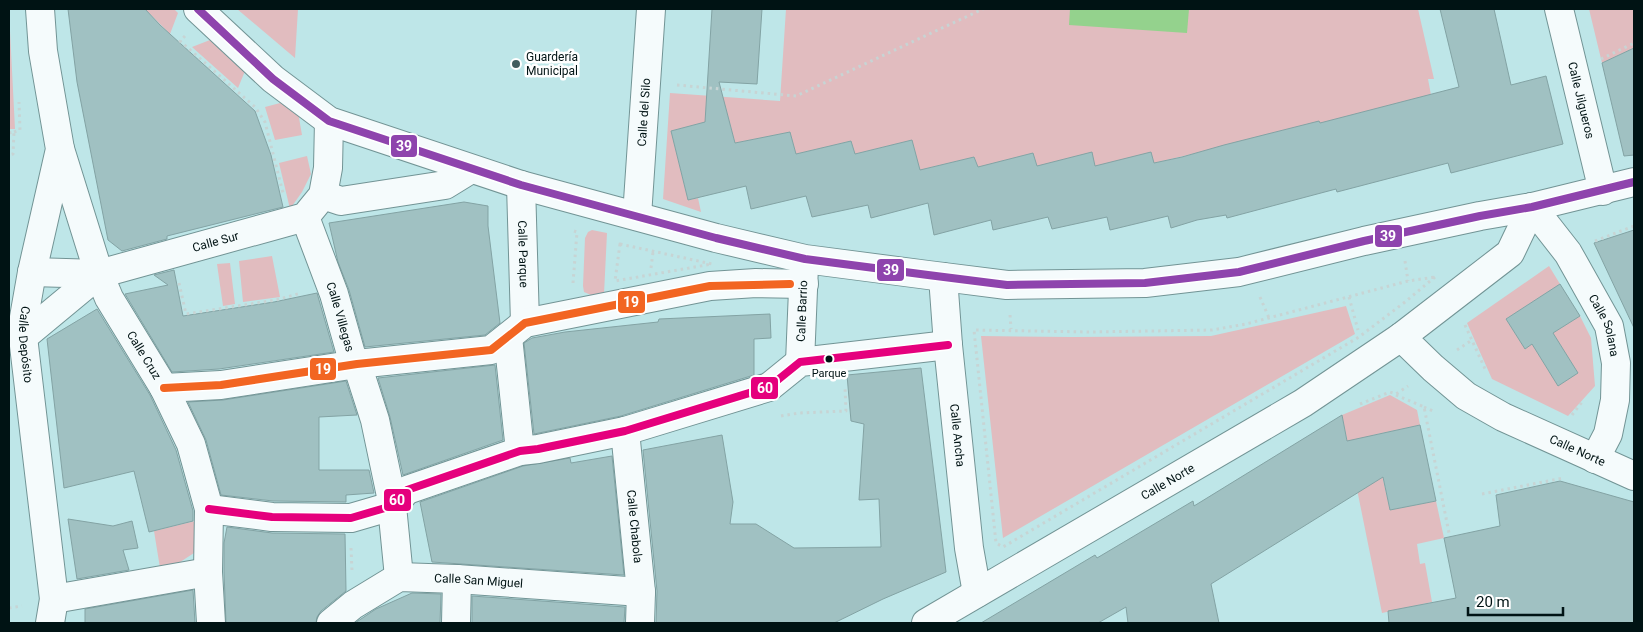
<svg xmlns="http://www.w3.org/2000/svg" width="1643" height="632" viewBox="0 0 1643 632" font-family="Roboto,sans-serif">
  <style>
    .green { fill: #e1bcbf }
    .water { fill: #94d28d }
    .building { fill: #a0c1c2; stroke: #83a3a4 }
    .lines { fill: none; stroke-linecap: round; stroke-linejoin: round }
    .minor-casing { stroke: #729495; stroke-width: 30 }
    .path { stroke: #c7d4d4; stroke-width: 3; stroke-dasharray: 2.5 4; stroke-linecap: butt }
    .minor { stroke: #f5fbfc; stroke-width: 28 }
    .bus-1-casing { stroke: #fff; stroke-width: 11 }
    .bus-2-casing { stroke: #fff; stroke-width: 11 }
    .bus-3-casing { stroke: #fff; stroke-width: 11 }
    .bus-1 { stroke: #8e44ad; stroke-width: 8 }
    .bus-2 { stroke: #f26522; stroke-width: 8 }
    .bus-3 { stroke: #e5007d; stroke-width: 8 }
    .poi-dot { fill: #425d5e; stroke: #fff; stroke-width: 2 }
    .bus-dot { fill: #001314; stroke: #fff; stroke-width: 2 }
    .labels { text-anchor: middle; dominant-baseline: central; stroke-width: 5; stroke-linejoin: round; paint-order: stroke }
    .bus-label { font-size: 11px; fill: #001314; stroke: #fff }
    .poi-label { font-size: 12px; fill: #001314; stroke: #fff; text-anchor: start }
    .street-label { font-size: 12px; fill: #001314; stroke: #fff }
    .line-badge { stroke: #fff; stroke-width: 2 }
    .badge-label { font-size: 14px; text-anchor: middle; font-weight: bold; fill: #fff }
  </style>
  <rect width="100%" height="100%" fill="#bee6e8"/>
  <path class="green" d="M145,9H174L178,13L170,34Z
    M237,9H298L295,58Z
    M786,9H1418L1434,79H1428L1431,95L1320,124L1154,163L1095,167L1037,166L1033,153L978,168L974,157L920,170L912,140L855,154L851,141L796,154L790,132L735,143L728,116L671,131L688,200L698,198L701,212L663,199L670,93L780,101Z
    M1589,9H1634V48L1602,63Z
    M9,31H10L15,129H9Z
    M210,40L245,71L238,88L192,47Z
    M284,102L298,112L302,135L275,140L265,107Z
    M307,156L311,174L302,192L290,209L279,163Z
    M592,230L607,233L604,294L591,295L584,292L583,286L585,238L588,232Z
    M272,256L280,297L243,302L239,261Z
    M230,263L235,304L223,306L217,264Z
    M1549,266L1560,284L1506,319L1525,349L1532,344L1558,386L1578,373L1553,333L1580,316L1591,338L1595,386L1568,416L1492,379L1467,323Z
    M1346,306L1355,334L1003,538L981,336L1073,337L1211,336Z
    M1390,395L1417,410L1420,425L1373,435L1390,510L1436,501L1444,538L1417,544L1420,564L1425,563L1432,602L1382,613L1342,415Z
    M195,521L197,531L194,553L171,568H160L154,531Z"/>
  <path class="water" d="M1070,9H1189L1187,33L1069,25Z"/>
  <path class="building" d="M68,9H145L160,25L255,111L271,155L283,207L167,236V239L122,251L108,240L77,82Z
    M712,9H762L757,84L719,82L735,143L790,132L796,154L851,141L855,154L912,140L920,170L974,157L978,167L1033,153L1037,166L1092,152L1095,166L1151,152L1154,163L1182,157L1224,145L1319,121L1320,123L1459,87L1440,9H1494L1511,85L1546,76L1563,144L1451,173L1448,163L1337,192L1336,189L1227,218L1226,215L1197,220L1171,228L1168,216L1110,230L1107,217L1052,229L1048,217L993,230L991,220L934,235L928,203L871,218L868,205L812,217L806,196L751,209L746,186L688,200L671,131L705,122Z
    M1634,48V155L1624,156L1602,63Z
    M464,202L488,206V226L500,323L485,335L365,347L349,290L338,262L329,223Z
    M1634,230V328L1594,243Z
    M174,270L183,316L274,302L317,293L334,352L219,369L172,372L125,294L168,285L154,275Z
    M1560,284L1580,316L1553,333L1578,373L1558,386L1532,344L1525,349L1506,319Z
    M97,309L150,395L176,450L193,511V521L149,532L134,471L64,488L47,339Z
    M770,314L771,338L754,339V375L621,416L534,434L524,343L532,338L565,332L658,322L659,319Z
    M495,365L503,440L403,475L390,417L378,378Z
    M921,368L946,572L883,599L834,623H656L657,591L643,450L722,435L733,502L730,524H756L794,548L881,547L879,499L859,500L864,424L851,421L847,375Z
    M346,381L357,415L319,417V470H369L374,493L346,495V502L273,501L221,495L206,440L188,402L223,400Z
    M1342,415L1347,441L1420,425L1436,501L1390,510L1383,477L1211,584L1219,623H1128L1126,607L1098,623H981L1095,555L1097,558L1193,501L1194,506Z
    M612,456L624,575L432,562L420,502L523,466L570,458L571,463Z
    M1560,481L1634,502V623H1389L1388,611L1456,598L1444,538L1500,526L1496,495Z
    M68,519L113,526L132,521L138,548L123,550L129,570L77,579Z
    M227,527L272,533L345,534L346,591L321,611L317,617L316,623H226L224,572V543Z
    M193,590L195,623H85V609Z
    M412,593L441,594L440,623H355L376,609Z
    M472,596L625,607L624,623H472Z"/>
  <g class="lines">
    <defs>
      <g id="minor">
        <path id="s1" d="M40,9L43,51L60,149L32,272L23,323V337L54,599L50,623"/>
        <path d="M198,9L273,79L329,121L521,185L716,238L805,259L928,275L1007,285L1145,283L1239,272L1364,241L1480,216L1532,207L1634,182"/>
        <path id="s2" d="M1559,9L1603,191"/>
        <path id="s3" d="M60,149L99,274L109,298L164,388L191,444L209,509L208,572L211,623"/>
        <path id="s4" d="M521,185L525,323"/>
        <path d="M323,195L341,201L445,185L471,169"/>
        <path id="s5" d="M1532,207L1568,253L1609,326L1616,363L1615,400L1608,434L1595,459"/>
        <path id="s6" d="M637,216L651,9"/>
        <path id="s7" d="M305,217L334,294L351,354L357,364L375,420L391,496L399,577"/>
        <path id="s8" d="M32,272L99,274L305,217L323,195L328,168L329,121"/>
        <path id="s9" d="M943,277L948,345L969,548L977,593"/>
        <path d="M23,337L99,274"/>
        <path d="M508,337L520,451"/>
        <path id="s10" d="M1401,337L1433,368L1466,396L1503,417L1634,476"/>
        <path id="s11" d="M800,362L804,266"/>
        <path d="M164,388L221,385L357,364L491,350L525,323L710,286L756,283L804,284"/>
        <path id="s12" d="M625,431L641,592L640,623"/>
        <path d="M209,509L272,517L351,518L392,506L407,490L520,451L538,449L625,431L769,387L800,362L948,345"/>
        <path d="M54,599L208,572"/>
        <path id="s13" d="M331,623L353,605L399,577L457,579L641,592"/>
        <path d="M456,623L457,579"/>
        <path id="s14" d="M926,623L1303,403L1401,337L1510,253L1532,207"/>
      </g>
    </defs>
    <use href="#minor" class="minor-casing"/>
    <path class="path" d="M185,36L180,41L255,107L265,122L283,193
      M1601,59L1634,43
      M677,85L796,96L983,9
      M14,132L20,130L19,102
      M9,133L14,132L13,154L9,155
      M1595,241L1634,226
      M620,244L712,264L615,281Z
      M1405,261L1408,281
      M651,268L653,252
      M1435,277L1405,302L1359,337L1003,547L996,543L974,330L1089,332L1212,330L1246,324L1408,281Z
      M179,283L186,314L276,300L301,293
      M573,283L577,232L574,231
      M1260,297L1269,318
      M1349,297L1358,330
      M1010,315L1011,329
      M1465,325L1486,371
      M1457,350L1472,340
      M1396,395L1424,407L1449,533
      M1360,404L1390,392L1396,394L1408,386
      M1424,407L1435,412
      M1572,415L1582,402
      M781,416L799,413L846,411L845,388
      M1482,494L1563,478
      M351,548L352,571
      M9,608L22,606"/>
    <use href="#minor" class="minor"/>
    <defs>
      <path id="bus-1" d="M198,9L273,79L329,121L521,185L716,238L805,259L928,275L1007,285L1145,283L1239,272L1364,241L1480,216L1532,207L1634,182"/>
      <path id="bus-2" d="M164,388L221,385L357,364L491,350L525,323L710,286L790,284"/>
      <path id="bus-3" d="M209,509L272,517L351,518L392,506L407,490L520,451L538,449L625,431L769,387L800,362L948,345"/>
    </defs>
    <use href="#bus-1" class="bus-1-casing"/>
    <use href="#bus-2" class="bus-2-casing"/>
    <use href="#bus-3" class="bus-3-casing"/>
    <use href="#bus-1" class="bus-1"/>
    <use href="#bus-2" class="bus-2"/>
    <use href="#bus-3" class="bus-3"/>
  </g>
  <circle class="poi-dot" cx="516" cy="64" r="5"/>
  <circle class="bus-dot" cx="829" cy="359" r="4.5"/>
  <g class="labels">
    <g class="bus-label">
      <text x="829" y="373">Parque</text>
    </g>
    <g class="poi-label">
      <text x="526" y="57">Guardería<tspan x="526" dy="14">Municipal</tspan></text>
    </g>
    <g class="street-label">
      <text stroke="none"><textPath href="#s2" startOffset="94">Calle Jilgueros</textPath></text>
      <text stroke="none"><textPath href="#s6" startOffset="104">Calle del Silo</textPath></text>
      <text stroke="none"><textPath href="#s8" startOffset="188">Calle Sur</textPath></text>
      <text stroke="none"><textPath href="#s4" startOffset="69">Calle Parque</textPath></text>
      <text stroke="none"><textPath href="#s11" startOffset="51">Calle Barrio</textPath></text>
      <text stroke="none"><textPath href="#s7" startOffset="106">Calle Villegas</textPath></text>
      <text stroke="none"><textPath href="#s5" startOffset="140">Calle Solana</textPath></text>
      <text stroke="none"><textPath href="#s1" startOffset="341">Calle Depósito</textPath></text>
      <text stroke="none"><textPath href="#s3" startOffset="224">Calle Cruz</textPath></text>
      <text stroke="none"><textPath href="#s9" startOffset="159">Calle Ancha</textPath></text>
      <text stroke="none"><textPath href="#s10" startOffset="212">Calle Norte</textPath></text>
      <text stroke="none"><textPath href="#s14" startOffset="280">Calle Norte</textPath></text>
      <text stroke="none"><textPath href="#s12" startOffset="96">Calle Chabola</textPath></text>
      <text stroke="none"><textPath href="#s13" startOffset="162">Calle San Miguel</textPath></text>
    </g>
  </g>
  <g class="line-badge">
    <rect x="390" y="134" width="28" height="24" rx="5" fill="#8e44ad"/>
    <rect x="1374" y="224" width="29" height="24" rx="5" fill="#8e44ad"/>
    <rect x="876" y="258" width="29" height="24" rx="5" fill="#8e44ad"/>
    <rect x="617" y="290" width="29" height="24" rx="5" fill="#f26522"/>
    <rect x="309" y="357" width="28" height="24" rx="5" fill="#f26522"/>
    <rect x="750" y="376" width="29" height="24" rx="5" fill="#e5007d"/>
    <rect x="383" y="488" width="29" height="24" rx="5" fill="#e5007d"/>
  </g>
  <g class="badge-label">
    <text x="404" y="151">39</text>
    <text x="1388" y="241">39</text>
    <text x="891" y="275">39</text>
    <text x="631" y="307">19</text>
    <text x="323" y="374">19</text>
    <text x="765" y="393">60</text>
    <text x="397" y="505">60</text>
  </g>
  <rect width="1643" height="632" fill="none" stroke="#001314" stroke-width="20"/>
  <path d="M1468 607v8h95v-8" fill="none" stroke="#001314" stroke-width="2.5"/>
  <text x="1476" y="607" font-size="15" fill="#001314" stroke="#ffffff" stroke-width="4" paint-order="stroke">20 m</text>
</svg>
